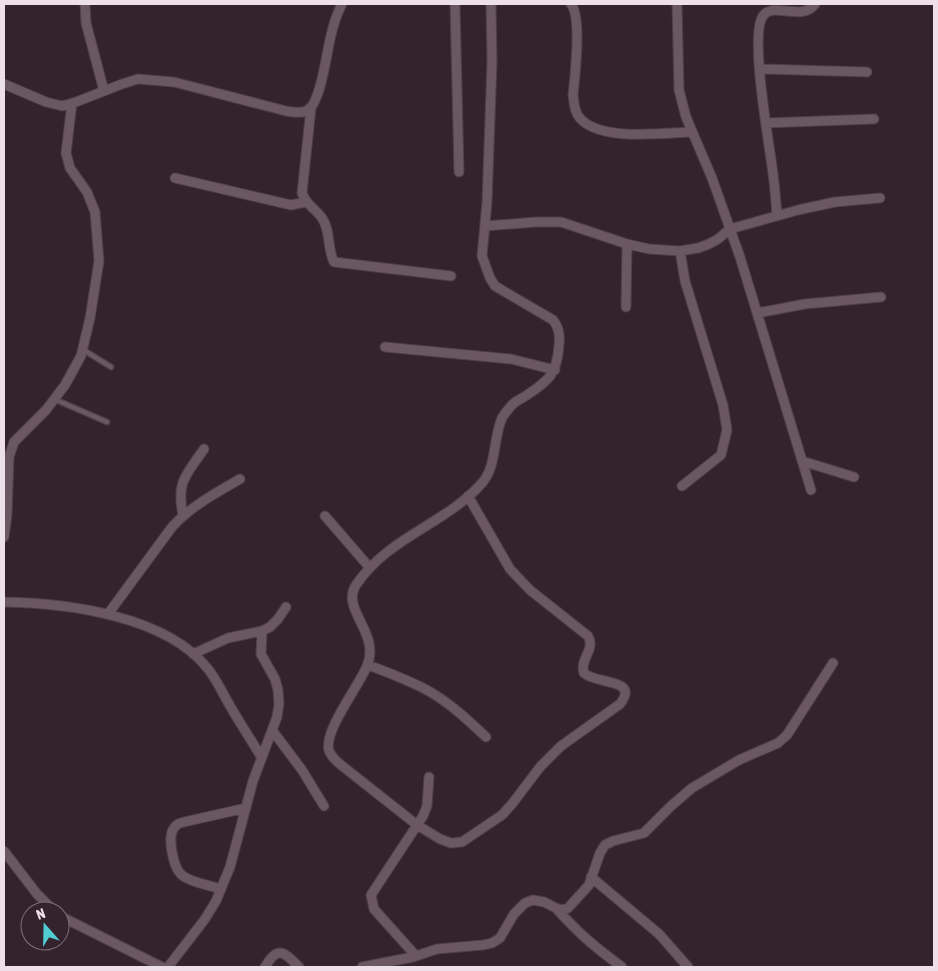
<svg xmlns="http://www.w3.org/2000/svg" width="938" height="971" viewBox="0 0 938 971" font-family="'Asap Condensed',sans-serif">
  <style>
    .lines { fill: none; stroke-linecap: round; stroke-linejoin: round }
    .service-casing { stroke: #4d3f47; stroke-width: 7 }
    .minor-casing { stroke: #4d3f47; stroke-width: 11 }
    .service { stroke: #6b5760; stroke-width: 4.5 }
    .minor { stroke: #6b5760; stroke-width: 9 }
  </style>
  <rect width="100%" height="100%" fill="#34232c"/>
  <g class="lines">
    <defs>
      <path id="service" d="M82,349L111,367
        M54,399L107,422"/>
      <path id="minor" d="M85,4L86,23L104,91
        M455,4L459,172
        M571,4C582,17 575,76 573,95C574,102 574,111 579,117C598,142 664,133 692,132
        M677,4L679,90L686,117L712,178L740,257L811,490
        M760,69L867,72
        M4,84L46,102L62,106L76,102L122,84L138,79L174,82L286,111C294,112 305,115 311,107C315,103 317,95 319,90C328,61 328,31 342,4
        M311,108L302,193C306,205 316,209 322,218C331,231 327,249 334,262L451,276
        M766,123L874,119
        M175,178L291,205L306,202
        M777,216C776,202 775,188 773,174C770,147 749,35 763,16C773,1 802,22 815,4
        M485,226L536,222H561L627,244L649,249L680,251L698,248L709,244L718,239L730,229L798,210L835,202L880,198
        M680,251L685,281L723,405L727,430L721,455L682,486
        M626,307L627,244
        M757,313L805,304L881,297
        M385,347L511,359L555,370
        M802,461L854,477
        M468,496L510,569L530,590L588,636C596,650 579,659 584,673C597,685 640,678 620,704L561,746L540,767L512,804L502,815L462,842L451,843L440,839L417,825L341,765C336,761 332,757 329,751C323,731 359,686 367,666C381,633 340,609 356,585C388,537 446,524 482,483C497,466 493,438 502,418C504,414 508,410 511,406C515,401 521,399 527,395C550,380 557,373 559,345C560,336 559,327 553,320L495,286L490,278L482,256L487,202L492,62L491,4
        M183,515C176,482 186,475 204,449
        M325,516L370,568
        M4,537L7,515L9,457L14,442L46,410L65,385L81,356L90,318L99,261L95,212L87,192L70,168L66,153L72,103
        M4,602C67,603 167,616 208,669C217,680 223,694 230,706C240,723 251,740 262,758
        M108,614L172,527C191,506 216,493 240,479
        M193,654L228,638L262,631L270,627L278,619L286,607
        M368,665C389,673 412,681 432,693C452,705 469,721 486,737
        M272,730L302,770L324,806
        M4,851L37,894L54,911
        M591,877L659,934L688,967
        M221,889C209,885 193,883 183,876C173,869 167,837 174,828C176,824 180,823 184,822L246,808
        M556,908C578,933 596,948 622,967
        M60,916L162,967
        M416,956L374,909L371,895L423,816L427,806L429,777
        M168,967L205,919L216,901L230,867L253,781L277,717L279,704L278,690L275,679L261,654L262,631
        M265,967C278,944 285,953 299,967
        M362,967L413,957L437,949L483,945L492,943L500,938L514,914L525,903L533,900L544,902L556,908L563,910L568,908L589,885L600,853L605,845L613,841L644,833L671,806L692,788L739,760L778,743L787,735L833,663"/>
    </defs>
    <use href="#service" class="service-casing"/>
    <use href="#minor" class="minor-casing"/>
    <use href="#service" class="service"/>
    <use href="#minor" class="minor"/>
  </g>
  <rect width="938" height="971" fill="none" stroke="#ede1e7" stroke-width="10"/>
  <g transform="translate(45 926) rotate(340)"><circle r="24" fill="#34232c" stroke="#7e6f77"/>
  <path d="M0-4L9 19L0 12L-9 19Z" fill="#51ccd2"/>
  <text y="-8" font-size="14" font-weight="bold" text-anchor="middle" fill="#ede1e7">N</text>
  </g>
</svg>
